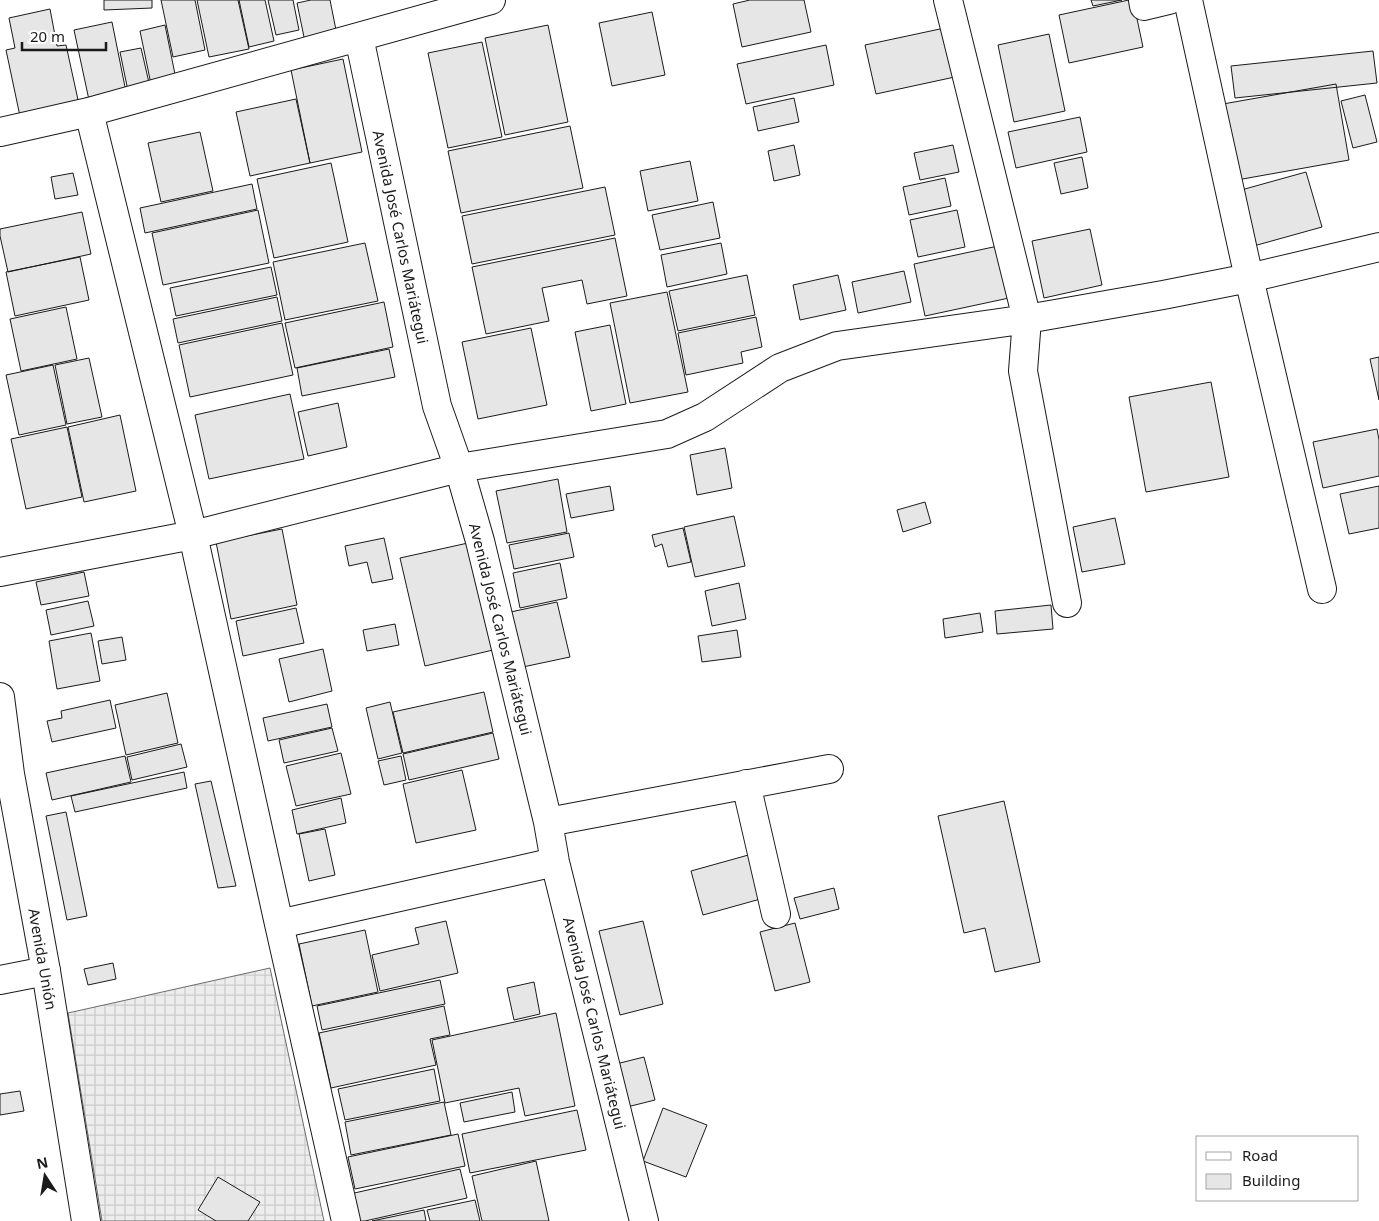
<svg xmlns="http://www.w3.org/2000/svg" width="1379" height="1221" viewBox="0 0 1379 1221" font-family="'Noto Sans',sans-serif">
  <style>
    .plaza { fill: url(#plaza-grid); stroke: #6a6a6a }
    .building { fill: #e6e6e6; stroke: #1a1a1a }
    .lines { fill: none; stroke-linecap: round; stroke-linejoin: round }
    .minor-casing { stroke: #1a1a1a; stroke-width: 30 }
    .major-casing { stroke: #1a1a1a; stroke-width: 30 }
    .minor { stroke: #fff; stroke-width: 28 }
    .major { stroke: #fff; stroke-width: 28 }
    .labels { text-anchor: middle; dominant-baseline: central; stroke-width: 4; stroke-linejoin: round; paint-order: stroke }
    .street-label { font-size: 15px; fill: #1a1a1a; stroke: #fff }
  </style>
  <defs>
    <pattern id="plaza-grid" width="8" height="8" patternUnits="userSpaceOnUse" patternTransform="scale(1.25)"><rect width="8" height="8" fill="#ededed"/><path d="M0 4h8M4 0v8" fill="none" stroke="#cbcbcb"/></pattern>
  </defs>
  <rect width="100%" height="100%" fill="#fff"/>
  <path class="plaza" d="M270,968L324,1221H102L68,1013Z"/>
  <path class="building" d="M104,0H152V8L104,10Z
    M161,0H195L205,50L173,57Z
    M197,0H238L249,49L209,57Z
    M239,0H265L274,41L249,47Z
    M268,0H293L299,30L276,35Z
    M311,0H330L337,35L305,42L297,3Z
    M750,0H804L811,32L742,47L733,4Z
    M1091,0H1122L1093,6Z
    M1129,0H1133L1143,47L1069,63L1059,15Z
    M50,9L57,46L66,45L80,109L21,121L6,50L15,48L9,18Z
    M652,12L665,75L612,86L599,23Z
    M112,22L126,92L89,100L74,30Z
    M165,25L177,84L152,89L140,31Z
    M548,25L568,122L505,135L485,38Z
    M954,26L964,75L876,94L865,45Z
    M1049,34L1065,111L1014,122L998,45Z
    M482,42L502,137L448,148L428,53Z
    M826,45L834,85L746,104L737,64Z
    M141,48L150,87L128,91L120,52Z
    M1373,51L1377,83L1235,98L1231,66Z
    M343,59L362,152L310,163L291,70Z
    M1336,84L1349,160L1237,180L1223,104Z
    M1365,95L1377,142L1353,148L1341,101Z
    M794,98L799,122L758,131L753,107Z
    M296,99L310,163L250,176L236,112Z
    M1080,117L1087,152L1016,168L1008,132Z
    M570,126L583,188L461,213L448,151Z
    M200,132L213,191L161,202L148,143Z
    M794,145L800,175L774,181L768,151Z
    M953,145L959,172L920,180L914,153Z
    M1082,157L1088,188L1061,194L1054,163Z
    M690,161L698,201L648,211L640,171Z
    M331,163L348,242L274,258L257,179Z
    M1306,172L1322,227L1250,247L1234,192Z
    M73,173L78,195L55,199L51,177Z
    M945,178L951,206L909,215L903,187Z
    M252,184L257,209L145,233L140,208Z
    M605,187L615,235L472,264L462,216Z
    M713,202L720,238L660,250L652,215Z
    M258,210L269,263L163,285L152,233Z
    M957,210L965,247L918,257L910,220Z
    M82,212L91,254L8,272L0,236V229Z
    M1090,229L1102,285L1044,298L1032,241Z
    M615,238L627,296L587,304L582,280L542,288L549,321L486,334L472,267Z
    M365,243L378,301L285,320L273,262Z
    M721,243L727,274L667,287L661,255Z
    M998,246L1009,298L925,316L914,264Z
    M80,257L89,300L15,316L6,272Z
    M271,267L277,295L176,316L170,288Z
    M904,271L911,302L858,313L852,282Z
    M747,275L755,315L678,331L669,291Z
    M838,275L846,310L800,320L793,285Z
    M667,292L688,392L630,403L610,303Z
    M277,297L282,321L178,343L173,319Z
    M384,302L393,347L295,368L285,323Z
    M66,307L77,359L21,371L10,319Z
    M756,317L762,347L741,352L743,363L686,375L678,333Z
    M282,323L293,375L190,397L179,345Z
    M610,325L626,404L591,411L575,332Z
    M531,328L547,405L478,419L462,342Z
    M389,349L395,377L302,396L297,368Z
    M1379,357V400L1370,359Z
    M89,358L102,417L67,424L55,365Z
    M53,365L66,425L19,435L6,375Z
    M1211,382L1229,477L1146,492L1129,397Z
    M290,394L304,459L209,479L195,415Z
    M338,403L347,447L308,456L298,412Z
    M120,415L136,491L84,502L68,427Z
    M67,427L82,497L26,509L11,439Z
    M1377,429L1379,440V476L1323,488L1313,442Z
    M725,448L732,488L697,495L690,455Z
    M558,479L567,532L507,543L496,491Z
    M610,486L614,510L571,518L566,494Z
    M1379,486V528L1349,534L1340,494Z
    M925,502L931,523L903,532L897,510Z
    M734,516L745,566L695,577L684,527Z
    M1115,518L1125,564L1082,572L1073,527Z
    M683,528L691,562L668,567L662,544L655,547L652,535Z
    M282,529L297,605L231,619L216,542Z
    M569,533L574,557L514,569L509,545Z
    M384,538L393,579L372,583L367,562L349,566L345,546Z
    M468,543L493,650L425,666L400,558Z
    M560,563L567,598L520,608L513,573Z
    M84,572L89,596L41,605L36,582Z
    M739,583L746,619L712,626L705,591Z
    M88,601L94,626L51,635L46,610Z
    M557,602L570,657L518,668L506,613Z
    M1051,605L1053,629L997,634L995,611Z
    M296,608L304,643L243,656L236,621Z
    M980,613L983,632L945,638L943,619Z
    M395,624L399,645L367,651L363,630Z
    M737,630L741,657L702,662L698,636Z
    M91,633L100,681L57,689L49,641Z
    M122,637L126,660L102,664L98,641Z
    M323,649L332,691L289,702L279,659Z
    M484,692L493,732L403,753L393,712Z
    M167,693L178,743L126,755L115,705Z
    M110,700L116,728L52,742L47,721L62,718L61,711Z
    M390,702L402,753L378,759L366,708Z
    M327,704L332,727L268,741L263,718Z
    M332,728L338,751L284,763L279,740Z
    M493,733L499,759L409,780L403,754Z
    M181,744L187,767L132,780L127,757Z
    M341,753L351,794L296,806L286,766Z
    M125,756L131,782L52,800L46,773Z
    M401,756L406,780L384,785L378,761Z
    M462,770L476,830L416,843L403,784Z
    M184,772L187,788L75,812L71,796Z
    M211,781L236,886L218,888L195,784Z
    M341,798L346,823L297,834L292,810Z
    M1004,801L1040,962L995,972L985,928L964,933L938,816Z
    M66,812L87,916L67,920L46,816Z
    M325,829L335,875L309,881L299,834Z
    M752,854L764,898L703,915L691,871Z
    M834,888L839,909L800,919L794,898Z
    M446,921L458,973L380,991L372,955L419,944L415,928Z
    M643,921L663,1004L620,1015L599,931Z
    M795,923L810,982L775,991L760,932Z
    M365,930L378,992L312,1006L299,944Z
    M113,963L116,979L88,985L84,969Z
    M440,980L445,1004L322,1030L317,1006Z
    M534,982L540,1014L514,1020L507,988Z
    M444,1006L450,1035L430,1039L436,1065L331,1088L319,1033Z
    M556,1013L575,1106L525,1116L519,1088L445,1103L432,1040Z
    M644,1057L655,1100L623,1108L612,1065Z
    M434,1069L440,1101L345,1120L338,1089Z
    M20,1091L24,1111L0,1115V1094Z
    M512,1092L515,1112L464,1122L460,1103Z
    M444,1102L451,1135L351,1155L345,1122Z
    M663,1108L707,1125L686,1177L643,1161Z
    M577,1110L586,1150L470,1173L462,1134Z
    M458,1134L465,1166L355,1189L348,1157Z
    M536,1161L549,1221H482L472,1176Z
    M460,1169L467,1198L365,1221H356L350,1194Z
    M218,1177L260,1202L248,1221H216L198,1210Z
    M475,1200L480,1221H430L427,1210Z
    M424,1210L426,1221H372Z"/>
  <g class="lines">
    <defs>
      <path id="minor" d="M948,0L1027,319L1023,371L1067,603
        M1143,0L1144,6L1169,0
        M1188,0L1249,278L1322,589
        M359,37L437,406L459,468L480,541L548,822L555,862L644,1221
        M89,112L193,535L279,924L346,1221
        M0,132L89,112L491,0
        M0,572L193,535L459,468L667,434L705,417L780,368L837,346L1027,319L1163,295L1249,278L1379,247
        M746,784L776,914
        M548,822L829,769
        M279,924L555,862
        M0,980L46,971"/>
      <path id="major" d="M0,697L10,774L46,971L86,1221"/>
    </defs>
    <use href="#minor" class="minor-casing"/>
    <use href="#major" class="major-casing"/>
    <use href="#minor" class="minor"/>
    <use href="#major" class="major"/>
  </g>
  <g class="labels">
    <g class="street-label">
      <text transform="translate(401 237) rotate(78)">Avenida José Carlos Mariátegui</text>
      <text transform="translate(501 629) rotate(76)">Avenida José Carlos Mariátegui</text>
      <text transform="translate(43 959) rotate(80)">Avenida Unión</text>
      <text transform="translate(595 1023) rotate(76)">Avenida José Carlos Mariátegui</text>
    </g>
  </g>
  <rect x="1196" y="1136" width="162" height="65" fill="#ffffff" stroke="#a3a3a3"/>
  <rect x="1206" y="1152" width="25" height="8" fill="#ffffff" stroke="#a3a3a3"/>
  <text x="1242" y="1161" font-size="15" fill="#1a1a1a">Road</text>
  <rect x="1206" y="1174" width="25" height="15" fill="#e6e6e6" stroke="#a3a3a3"/>
  <text x="1242" y="1186" font-size="15" fill="#1a1a1a">Building</text>
  <g transform="translate(45 1176) rotate(348)" stroke="#ffffff" stroke-width="4" paint-order="stroke">
  <path d="M0-4L9 19L0 12L-9 19Z" fill="#1a1a1a"/>
  <text y="-8" font-size="14" font-weight="bold" text-anchor="middle" fill="#1a1a1a">N</text>
  </g>
  <path d="M22 42v8h84v-8" fill="none" stroke="#1a1a1a" stroke-width="2.5"/>
  <text x="30" y="42" font-size="15" fill="#1a1a1a" stroke="#ffffff" stroke-width="4" paint-order="stroke">20 m</text>
</svg>
